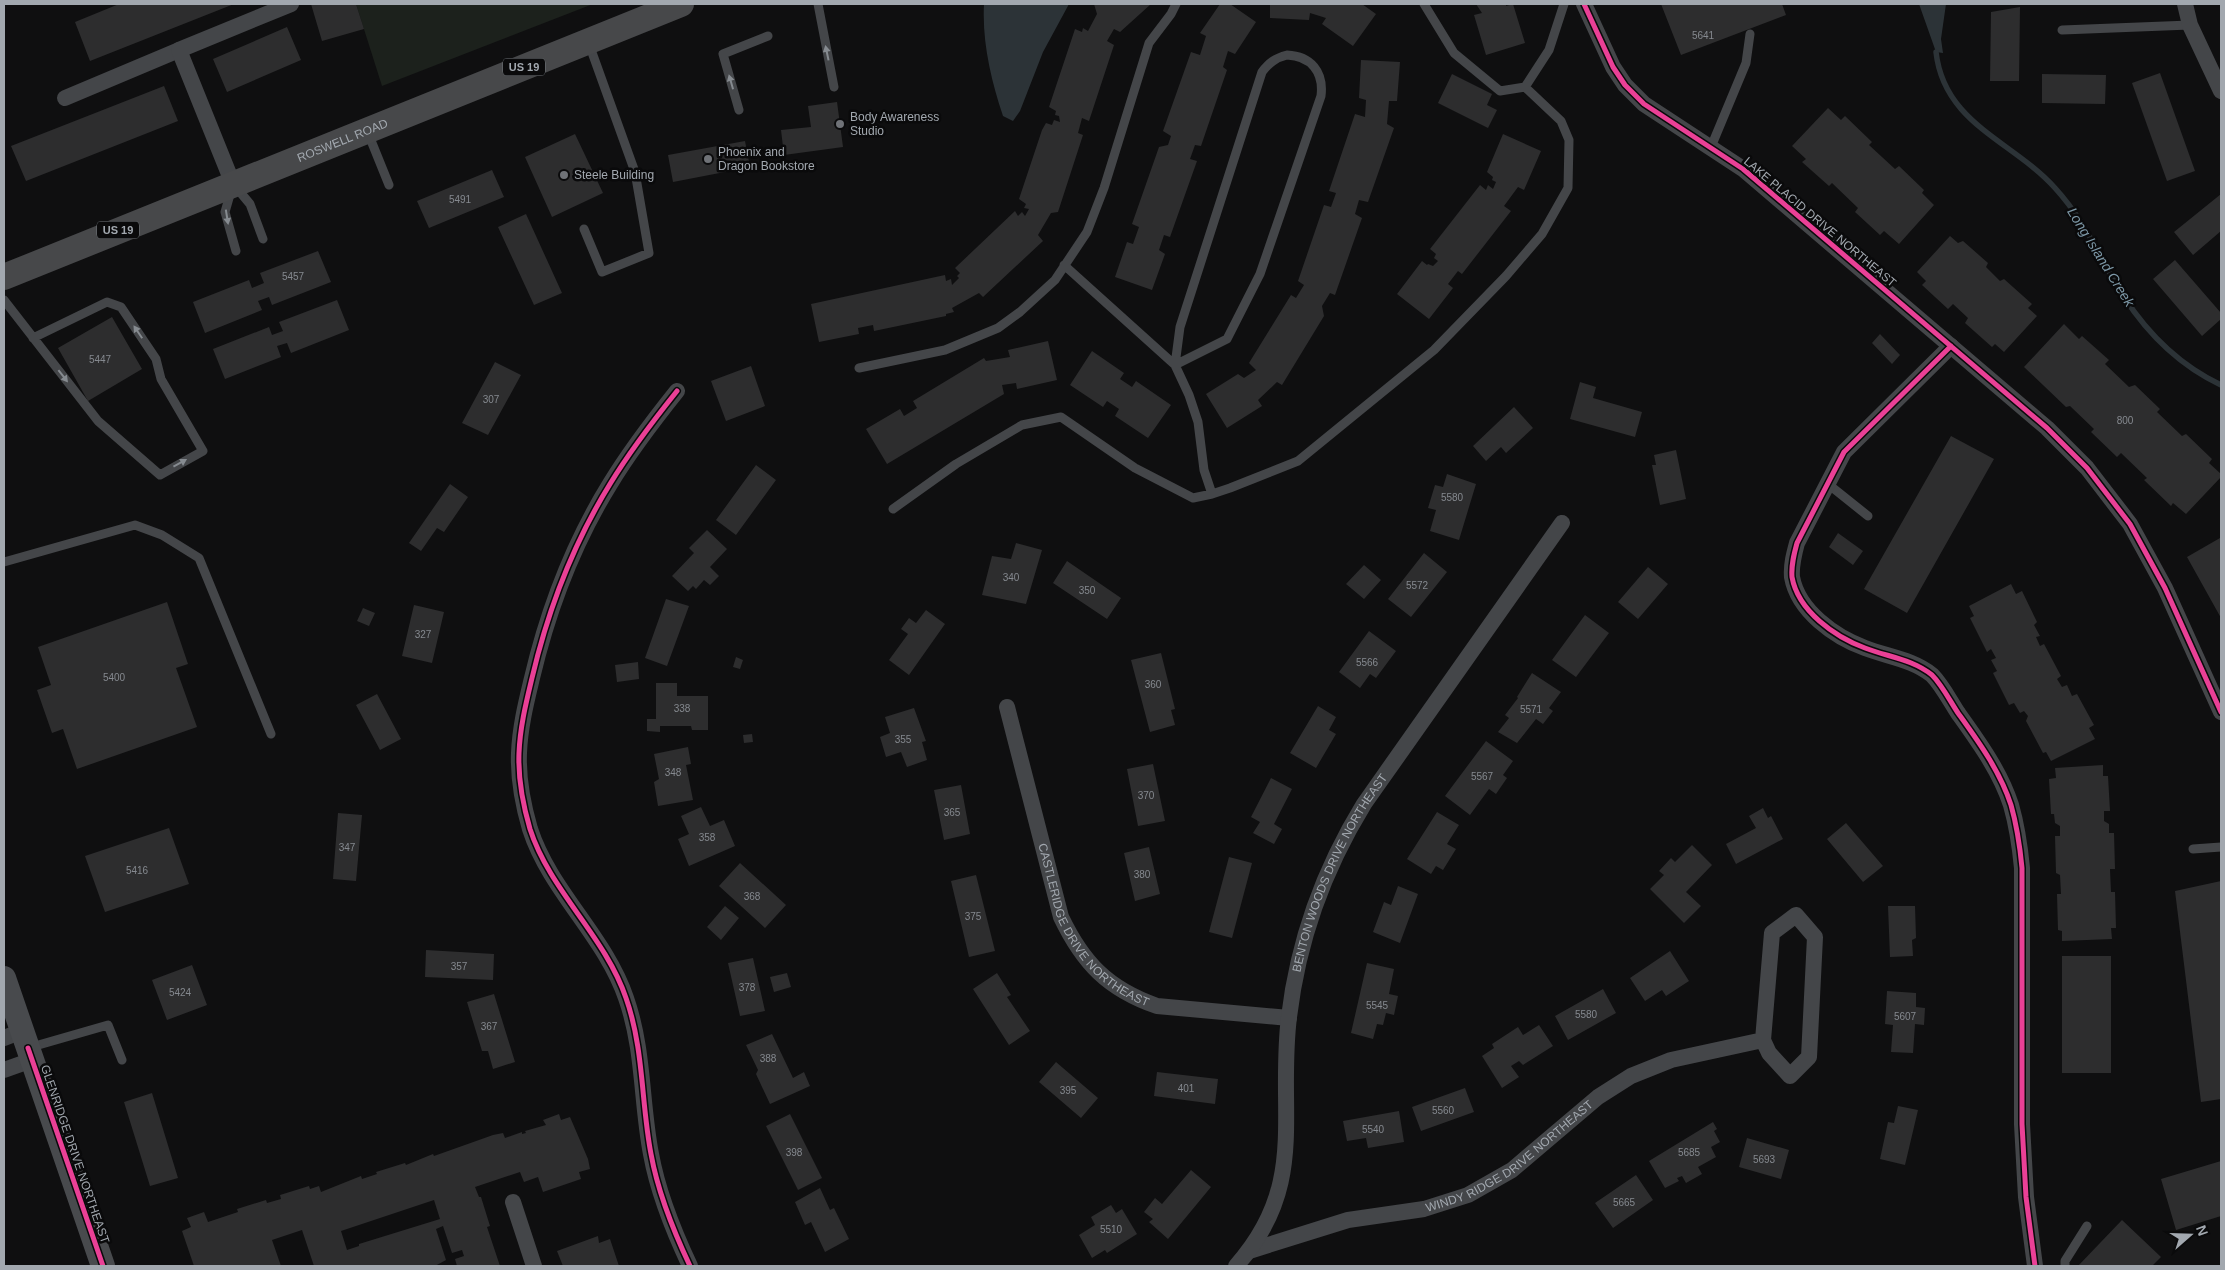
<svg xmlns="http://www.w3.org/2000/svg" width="2225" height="1270" viewBox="0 0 2225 1270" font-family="Helvetica,sans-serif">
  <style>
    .green { fill: #1c211c }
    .water { fill: #2c3337 }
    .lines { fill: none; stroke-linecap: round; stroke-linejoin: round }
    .stream { stroke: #2c3337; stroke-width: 5.5 }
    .building { fill: #2d2d2e; fill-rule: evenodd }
    .service { stroke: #444649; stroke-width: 9 }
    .minor { stroke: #444649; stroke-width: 16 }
    .secondary { stroke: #484a4d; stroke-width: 24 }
    .primary { stroke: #47484a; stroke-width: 26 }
    .cycleway-casing { stroke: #0a0a0b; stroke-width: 8 }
    .cycleway { stroke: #ea4096; stroke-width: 5 }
    .oneway { fill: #868b90 }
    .poi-dot { fill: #6f7277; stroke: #0a0a0b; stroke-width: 2 }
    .labels { text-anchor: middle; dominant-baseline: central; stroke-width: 5; stroke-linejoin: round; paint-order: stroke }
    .number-label { font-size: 10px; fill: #85898f }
    .shield { fill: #0a0a0b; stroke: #74797e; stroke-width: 1 }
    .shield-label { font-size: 11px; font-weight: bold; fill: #a2a8af }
    .poi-label { font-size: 12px; fill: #a2a8af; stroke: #0a0a0b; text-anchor: start }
    .street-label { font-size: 12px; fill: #a2a8af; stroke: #0a0a0b }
    .water-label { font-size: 14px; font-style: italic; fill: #7d98a7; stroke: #0a0a0b }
  </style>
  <rect width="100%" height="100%" fill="#0f0f10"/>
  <path class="green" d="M356,4H593L382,86Z"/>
  <path class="water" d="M984,4H1069L1043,52L1020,111L1013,121L1003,116C991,80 982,42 984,4Z
    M1919,4H1946L1941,39L1943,53L1936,52Z"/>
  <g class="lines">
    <path class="stream" d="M1936,52C1944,124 2013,141 2055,188C2087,223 2099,258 2124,297C2148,334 2181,366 2221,385"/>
  </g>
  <path class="building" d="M119,4H234L90,61L75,22Z
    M311,4H356L364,29L322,41Z
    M1094,4H1151L1120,32L1114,29L1107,41L1114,45L1089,121L1082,118L1078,133L1083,135L1058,212L1051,213L1038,235L1043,241L983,297L979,293L952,308L954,312L946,314V316L874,331L873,325L858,328L859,334L819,342L811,304L945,275L946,281L951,279L952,285L959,278L957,276L960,273L955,268L1015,211L1018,216L1022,212L1025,216L1029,209L1024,208L1026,204L1019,199L1042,130L1046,123L1052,125L1054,120L1060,122L1059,116L1055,115L1056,111L1049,107L1075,29L1082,32L1083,28L1088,31L1097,14Z
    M1220,4H1230L1256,22L1235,54L1228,51L1223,67L1227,70L1201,146L1195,145L1190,159L1197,161L1170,237L1164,235L1159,250L1165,254L1152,290L1115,277L1127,242L1133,244L1139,227L1132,224L1159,147L1168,145L1171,136L1163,131L1191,52L1200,55L1206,36L1200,33Z
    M1270,4H1362L1376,14L1353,46L1322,24L1326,18L1310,13L1309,20L1270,18Z
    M1476,4H1506V6L1513,4L1525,43L1486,55L1474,15L1482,13Z
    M1661,4H1782L1786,15L1681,55Z
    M2020,7L2019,81H1990L1991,12Z
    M287,27L301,60L227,92L213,59Z
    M1361,60L1400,62L1397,101H1389L1387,124L1394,128L1368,202L1359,200L1355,214L1362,218L1335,295L1330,293L1322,306L1324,316L1282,385L1277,382L1258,400L1262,406L1227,428L1206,394L1238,374L1244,378L1256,370L1249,363L1291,295L1296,298L1304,285L1298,281L1324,205L1331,207L1336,193L1329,191L1355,114L1365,117L1366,100L1359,98Z
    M2160,73L2195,171L2167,181L2132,83Z
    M1452,74L1492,94L1487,105L1497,110L1488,128L1438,103Z
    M2042,74L2106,75L2105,104L2042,103Z
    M164,86L178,121L26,181L11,146Z
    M837,102L843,147L784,155L781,130L811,127L808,106Z
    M1828,108L1841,120L1845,116L1872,142L1869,145L1895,169L1899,166L1924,190L1922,193L1934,205L1899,244L1884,231L1880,235L1855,212L1858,208L1832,183L1829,186L1802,162L1806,159L1792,146Z
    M575,134L603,193L552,217L525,157Z
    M1503,134L1541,151L1524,190L1518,187L1504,206L1511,211L1462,274L1458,271L1448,284L1453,288L1429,319L1397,294L1422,261L1427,265L1428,264L1433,266L1438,261L1434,258L1436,254L1430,249L1480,185L1486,190L1488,185L1493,189L1496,182L1492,180L1493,177L1487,172Z
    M745,141L749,162L729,166L730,171L673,182L668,155Z
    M492,170L504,197L429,228L417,201Z
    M2221,194V231L2193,255L2174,232Z
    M526,214L562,293L534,305L498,227Z
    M1950,236L1958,243L1963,241L1988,263L1986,267L2000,281L2004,279L2032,304L2028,308L2037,316L2004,352L1995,344L1992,347L1965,323L1968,318L1953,304L1948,309L1922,285L1926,281L1917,272Z
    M318,251L331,282L272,305L269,297L258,301L262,310L205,333L193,302L249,280L252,288L264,283L260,273Z
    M2175,260L2221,313V319L2202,336L2153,279Z
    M337,300L349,330L291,353L287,343L277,346L281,357L225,379L213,349L269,327L272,335L283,331L279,322Z
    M112,317L142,369L88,401L58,348Z
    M2064,324L2079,339L2082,336L2109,360L2105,364L2129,387L2135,385L2160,409L2157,412L2182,436L2186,434L2212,459L2209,463L2221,474V477L2186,514L2173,503L2171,506L2144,480L2147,478L2121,453L2117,457L2091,432L2094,429L2070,406L2066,407L2024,367Z
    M1880,334L1900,355L1892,364L1872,343Z
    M1048,341L1057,380L1017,389L1016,383L1002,385L1004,394L887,464L866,429L900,409L904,416L917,408L913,401L984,358L986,361L1010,357L1008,350Z
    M1092,351L1124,373L1120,379L1132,387L1136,381L1171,405L1148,438L1115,416L1119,409L1107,401L1103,407L1070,385Z
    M495,362L521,375L488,435L462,423Z
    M751,366L765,406L726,421L711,381Z
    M1580,382L1596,387L1593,398L1642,412L1635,437L1570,419Z
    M1514,407L1533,428L1506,453L1501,447L1486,461L1473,446Z
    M1951,436L1994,459L1907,613L1864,589Z
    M1676,450L1686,499L1660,505L1652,465H1656L1654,455Z
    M756,465L776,480L736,535L716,520Z
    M1447,474L1476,484L1459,540L1430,531L1436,510L1428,508L1435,485L1443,487Z
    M450,484L468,497L444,532L437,528L421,551L409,543Z
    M707,530L727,549L710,567L719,576L710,585L704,580L696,589L693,586L688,591L672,576L694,553L689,548Z
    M1838,533L1863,551L1853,565L1829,547Z
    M2220,538L2221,540V618L2187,557Z
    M1016,543L1042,550L1026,604L982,595L992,556L1011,559Z
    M1424,553L1447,572L1411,617L1388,599Z
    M1067,561L1121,598L1107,619L1053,583Z
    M1364,565L1381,580L1364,599L1346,584Z
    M1648,567L1668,584L1638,619L1618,602Z
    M2011,584L2016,594L2022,591L2037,622L2034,625L2040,636L2036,637L2040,646L2044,644L2061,676L2057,679L2062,687L2067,685L2072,696L2077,694L2094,725L2089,728L2095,739L2051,761L2046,752L2043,753L2026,721L2028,716L2024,711L2020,713L2014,703L2009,705L1993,673L1997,671L1991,660L1996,658L1991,649L1987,652L1970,618L1974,616L1969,606Z
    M666,599L689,606L667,666L645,658Z
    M167,602L188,664L176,668L197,727L77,769L63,729L52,733L37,690L51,685L38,647Z
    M414,605L444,612L432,663L402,656Z
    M363,608L375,613L369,626L357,621Z
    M926,610L945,624L909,675L889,660L908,634L901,629L909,618L916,623Z
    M1585,615L1609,633L1576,677L1552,660Z
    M1369,631L1396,651L1376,678L1370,674L1360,688L1339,672Z
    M1161,653L1175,709L1171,710L1175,725L1150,732L1131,660Z
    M736,657L743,660L740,669L733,667Z
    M638,662L639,679L617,682L615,665Z
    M1532,673L1561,692L1549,708L1553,711L1543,724L1536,719L1517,743L1498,732L1509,718L1505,715L1518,698L1517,697Z
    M656,683H677V696H708V730H692L691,726H660V732L647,731V719H656Z
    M377,694L401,739L380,750L356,705Z
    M1318,706L1336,717L1329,730L1336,734L1316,768L1290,753Z
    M914,708L926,741L922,742L927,760L907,767L901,752L886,757L880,737L890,733L885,717Z
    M752,734L753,742L744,743L743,735Z
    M1486,741L1513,761L1503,775L1507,778L1496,794L1489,789L1470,815L1445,796Z
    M688,747L691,764L686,765L693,800L658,806L654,782L659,779L654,754Z
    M1153,764L1165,821L1138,826L1127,769Z
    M2103,765V776H2108L2110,811H2104V821L2109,824V833H2114L2115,869H2110L2111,892H2115L2116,928H2111L2112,939L2062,941V931L2058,930L2057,894H2061L2060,875L2056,873L2055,836H2060V826L2055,823L2054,814H2051L2049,779L2056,778L2055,768Z
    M1271,778L1292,789L1274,824L1282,829L1274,844L1253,833L1260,822L1251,817Z
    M961,785L970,834L944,840L934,790Z
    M701,807L710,826L724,820L735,846L689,866L678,839L689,834L681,816Z
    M1763,808L1768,818L1771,816L1783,839L1736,864L1726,844L1756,828L1749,816Z
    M1437,812L1459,825L1447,844L1456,849L1443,870L1436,866L1431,874L1407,859Z
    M338,813L362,815L356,881L333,879Z
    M1846,823L1883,866L1863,882L1827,839Z
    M169,828L189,884L105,912L85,856Z
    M1692,845L1712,865L1686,892L1701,906L1684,923L1650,889L1664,875L1659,871L1671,858L1675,862Z
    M1149,847L1160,894L1135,901L1124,853Z
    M1229,857L1252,863L1232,938L1209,932Z
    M740,863L786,905L765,928L719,886Z
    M976,875L995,951L969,957L951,881Z
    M2221,881V1099L2201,1102L2175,891Z
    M1398,886L1418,894L1400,943L1373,932L1384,902L1391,905Z
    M725,906L739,918L721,940L707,927Z
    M1888,906H1915L1916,938L1912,940L1913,956L1890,957Z
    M426,950L494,954L493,980L425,977Z
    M1670,951L1689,981L1666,996L1662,990L1645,1001L1630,978Z
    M2062,956H2111V1073H2062Z
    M753,958L765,1011L740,1016L728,963Z
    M1367,963L1394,969L1389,994L1398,996L1394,1015L1386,1013L1383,1025L1377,1024L1373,1039L1351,1033Z
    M192,965L207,1005L167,1020L152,980Z
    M787,973L791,987L774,992L770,977Z
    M997,973L1011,995L1007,997L1030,1031L1009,1045L973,989Z
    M1603,989L1616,1013L1568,1040L1555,1016Z
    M1887,991L1916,993V1007L1925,1008L1924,1025L1915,1024L1913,1053L1891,1052L1893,1025L1885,1024Z
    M494,994L515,1062L493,1069L488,1051H482L467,1002Z
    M1539,1025L1553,1046L1523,1065L1519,1061L1511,1066L1519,1077L1502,1088L1482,1056L1494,1048L1492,1044L1518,1027L1523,1035Z
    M772,1034L793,1078L804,1072L810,1086L770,1104L756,1074L758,1070L746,1045Z
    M1056,1062L1098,1098L1081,1118L1039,1082Z
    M1157,1072L1218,1079L1215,1104L1154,1096Z
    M1465,1088L1474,1112L1421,1131L1412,1107Z
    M152,1093L178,1178L150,1186L124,1102Z
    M1898,1106L1918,1110L1905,1165L1880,1159L1888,1122L1894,1123Z
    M1399,1111L1404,1142L1368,1148L1366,1138L1347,1141L1343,1121Z
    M559,1114L561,1120L570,1117L588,1159L590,1169L579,1172L581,1179L543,1192L538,1177L524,1182L520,1172L475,1187L479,1197H481L490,1226L487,1227L500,1266H457L455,1259L464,1256L462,1250L452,1253L443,1226L436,1229L446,1260L435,1266H314L302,1230L272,1240L281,1266H194L182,1231L191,1227L187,1218L204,1212L208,1222L238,1212L237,1209L266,1200L267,1203L281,1199L280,1195L309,1186L310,1189L319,1186L321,1192L361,1176L362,1179L377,1174L376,1172L405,1163L406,1165L433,1154L434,1156L493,1135L503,1133L505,1138L522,1132V1134L526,1133L525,1131L546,1125L543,1120ZM434,1200L440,1219L359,1244V1246L347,1250L341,1231Z
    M790,1114L822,1178L798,1190L766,1126Z
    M1713,1122L1717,1129L1714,1131L1720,1142L1711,1147L1716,1157L1698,1167L1702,1174L1686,1183L1682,1176L1677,1178L1679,1181L1665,1188L1649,1161Z
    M1747,1138L1789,1150L1781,1179L1739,1167Z
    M2221,1161V1216L2176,1230L2161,1179Z
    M1191,1170L1211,1187L1168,1239L1149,1222L1153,1219L1144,1212L1155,1198L1162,1204Z
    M1636,1175L1653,1200L1613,1228L1595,1203Z
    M820,1188L830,1210L834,1208L849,1239L825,1252L811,1222L805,1225L795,1202Z
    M1111,1205L1116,1213L1122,1209L1137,1234L1107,1253L1105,1250L1092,1258L1079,1235L1095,1225L1091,1217Z
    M2122,1220L2161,1257L2152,1266H2078Z
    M598,1236L599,1243L610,1239L619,1266H563L557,1251Z"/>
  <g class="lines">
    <path class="service" d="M818,4L834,87
      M1424,4L1454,53L1500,91L1525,87
      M2062,30L2190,25
      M1287,55C1311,56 1324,72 1321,96L1260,274L1227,339L1175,365L1180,327L1262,72C1269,63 1275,58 1287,55Z
      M739,110L723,54L768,36
      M368,133L389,185
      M1711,147L1746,63L1750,34
      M235,186L250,204L263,239
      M231,191L225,212L236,251
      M584,229L602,272L649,253L635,172L589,44
      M1064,265L1175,365L1189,395L1198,422L1204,470L1212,494
      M4,300L98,421L160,475L203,451L161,379L156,359L121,307L107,302L33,338
      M859,368L945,350L998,328L1020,312L1055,280L1087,232L1104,188L1149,43L1171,14L1176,4
      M1828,484L1868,516
      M893,509L956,464L1022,425L1061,417L1135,468L1193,498L1212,494L1230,488L1298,461L1434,350L1506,276L1542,234L1568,188L1569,140L1561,121L1525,87L1549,50L1564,4
      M4,562L135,525L162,535L199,558L271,734
      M2193,849L2221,847
      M28,1048L108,1025L122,1060
      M2065,1266V1261L2087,1226"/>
    <g class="minor">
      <path d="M1584,4L1613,67L1625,85L1644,104L1743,169L2047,428L2087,468L2130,524L2165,588L2221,712"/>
      <path d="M2185,4L2190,25L2221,91"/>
      <path d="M65,98L179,50"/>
      <path d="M233,184L179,50L291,4"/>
      <path d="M1951,346L1844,452L1797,543C1794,554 1791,565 1792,577C1798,611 1835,637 1865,648C1888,657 1912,659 1932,675C1942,685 1950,701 1958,713C1978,741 2000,771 2011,805C2017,826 2020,847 2022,868V1124L2026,1197L2035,1266"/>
      <path d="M677,391C653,421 630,451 610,484C573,544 548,610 532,678C526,703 520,727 519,753C518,778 523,805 530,829C550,891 605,936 626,998C644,1049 641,1102 651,1154C658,1193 673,1230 690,1266"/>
      <path id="s1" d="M1007,707L1061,917C1083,963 1108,989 1157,1006L1289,1018"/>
      <path d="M4,1038L22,1031"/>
      <path d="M4,1070L32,1060"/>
      <path d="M513,1202L534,1266"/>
      <path id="s2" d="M1249,1251L1348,1220L1424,1209L1468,1195L1512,1170L1598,1097L1631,1076L1671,1060L1763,1040L1772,933L1796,915L1815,937L1809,1057L1790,1076L1769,1053L1763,1040"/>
      <path id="s3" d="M1236,1266C1309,1184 1277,1114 1289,1017C1298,941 1324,869 1364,804L1562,523"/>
    </g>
    <path class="secondary" d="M4,978L103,1266"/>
    <path class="primary" id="s4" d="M4,277L681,4"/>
    <defs>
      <path id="cycleway" d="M1584,4L1613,67L1625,85L1644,104L1743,169L2047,428L2087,468L2130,524L2165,588L2221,712
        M1951,346L1844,452L1797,543C1794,554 1791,565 1792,577C1798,611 1835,637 1865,648C1888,657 1912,659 1932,675C1942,685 1950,701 1958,713C1978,741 2000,771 2011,805C2017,826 2020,847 2022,868V1124L2026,1197L2035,1266
        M677,391C653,421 630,451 610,484C573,544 548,610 532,678C526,703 520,727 519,753C518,778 523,805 530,829C550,891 605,936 626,998C644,1049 641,1102 651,1154C658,1193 673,1230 690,1266
        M28,1048L103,1266"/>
    </defs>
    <use href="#cycleway" class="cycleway-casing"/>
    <use href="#cycleway" class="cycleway"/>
  </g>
  <defs><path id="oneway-solid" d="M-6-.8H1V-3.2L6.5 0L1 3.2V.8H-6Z" transform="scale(1.25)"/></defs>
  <g class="oneway">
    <use href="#oneway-solid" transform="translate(827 53) rotate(-102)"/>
    <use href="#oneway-solid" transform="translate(731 82) rotate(-106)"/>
    <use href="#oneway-solid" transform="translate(227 217) rotate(81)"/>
    <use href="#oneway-solid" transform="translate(138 332) rotate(-124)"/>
    <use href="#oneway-solid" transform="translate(63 376) rotate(52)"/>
    <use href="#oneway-solid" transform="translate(180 463) rotate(-29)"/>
  </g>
  <g class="poi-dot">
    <circle cx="840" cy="124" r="5"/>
    <circle cx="708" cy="159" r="5"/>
    <circle cx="564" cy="175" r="5"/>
  </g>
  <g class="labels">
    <g class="number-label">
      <text x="1703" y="35">5641</text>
      <text x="460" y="199">5491</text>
      <text x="293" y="276">5457</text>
      <text x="100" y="359">5447</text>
      <text x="491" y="399">307</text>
      <text x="2125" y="420">800</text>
      <text x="1452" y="497">5580</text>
      <text x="1011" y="577">340</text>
      <text x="1417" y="585">5572</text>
      <text x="1087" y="590">350</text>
      <text x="423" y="634">327</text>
      <text x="1367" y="662">5566</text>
      <text x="114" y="677">5400</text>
      <text x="1153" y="684">360</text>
      <text x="682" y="708">338</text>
      <text x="1531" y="709">5571</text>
      <text x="903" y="739">355</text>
      <text x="673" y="772">348</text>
      <text x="1482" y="776">5567</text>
      <text x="1146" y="795">370</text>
      <text x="952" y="812">365</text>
      <text x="707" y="837">358</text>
      <text x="347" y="847">347</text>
      <text x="137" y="870">5416</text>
      <text x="1142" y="874">380</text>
      <text x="752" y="896">368</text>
      <text x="973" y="916">375</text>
      <text x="459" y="966">357</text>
      <text x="747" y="987">378</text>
      <text x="180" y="992">5424</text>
      <text x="1377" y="1005">5545</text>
      <text x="1586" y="1014">5580</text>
      <text x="1905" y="1016">5607</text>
      <text x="489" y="1026">367</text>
      <text x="768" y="1058">388</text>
      <text x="1186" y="1088">401</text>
      <text x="1068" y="1090">395</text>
      <text x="1443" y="1110">5560</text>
      <text x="1373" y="1129">5540</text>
      <text x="794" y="1152">398</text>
      <text x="1689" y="1152">5685</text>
      <text x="1764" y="1159">5693</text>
      <text x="1624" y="1202">5665</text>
      <text x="1111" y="1229">5510</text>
    </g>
    <g class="shield">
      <rect x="503" y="58.5" width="42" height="17" rx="4"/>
      <rect x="97" y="221.5" width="42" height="17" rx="4"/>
    </g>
    <g class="shield-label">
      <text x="524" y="67">US 19</text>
      <text x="118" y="230">US 19</text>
    </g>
    <g class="poi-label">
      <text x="850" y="117">Body Awareness<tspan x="850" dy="14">Studio</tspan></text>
      <text x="718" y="152">Phoenix and<tspan x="718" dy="14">Dragon Bookstore</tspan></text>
      <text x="574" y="175">Steele Building</text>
    </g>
    <g class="street-label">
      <text stroke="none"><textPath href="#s4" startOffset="365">ROSWELL ROAD</textPath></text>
      <text transform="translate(1820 222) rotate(40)">LAKE PLACID DRIVE NORTHEAST</text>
      <text stroke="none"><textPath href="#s3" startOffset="416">BENTON WOODS DRIVE NORTHEAST</textPath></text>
      <text stroke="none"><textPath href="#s1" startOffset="242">CASTLERIDGE DRIVE NORTHEAST</textPath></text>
      <text transform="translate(75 1154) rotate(71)">GLENRIDGE DRIVE NORTHEAST</text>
      <text stroke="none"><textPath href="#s2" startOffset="282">WINDY RIDGE DRIVE NORTHEAST</textPath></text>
    </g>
    <g class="water-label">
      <text transform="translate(2101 257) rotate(58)">Long Island Creek</text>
    </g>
  </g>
  <rect width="2225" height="1270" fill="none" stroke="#a2a8af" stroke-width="10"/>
  <g transform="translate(2190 1235) rotate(70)" stroke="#0a0a0b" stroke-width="4" paint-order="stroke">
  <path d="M0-4L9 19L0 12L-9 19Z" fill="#a2a8af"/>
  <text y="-8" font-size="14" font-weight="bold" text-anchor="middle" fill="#a2a8af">N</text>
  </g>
</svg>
